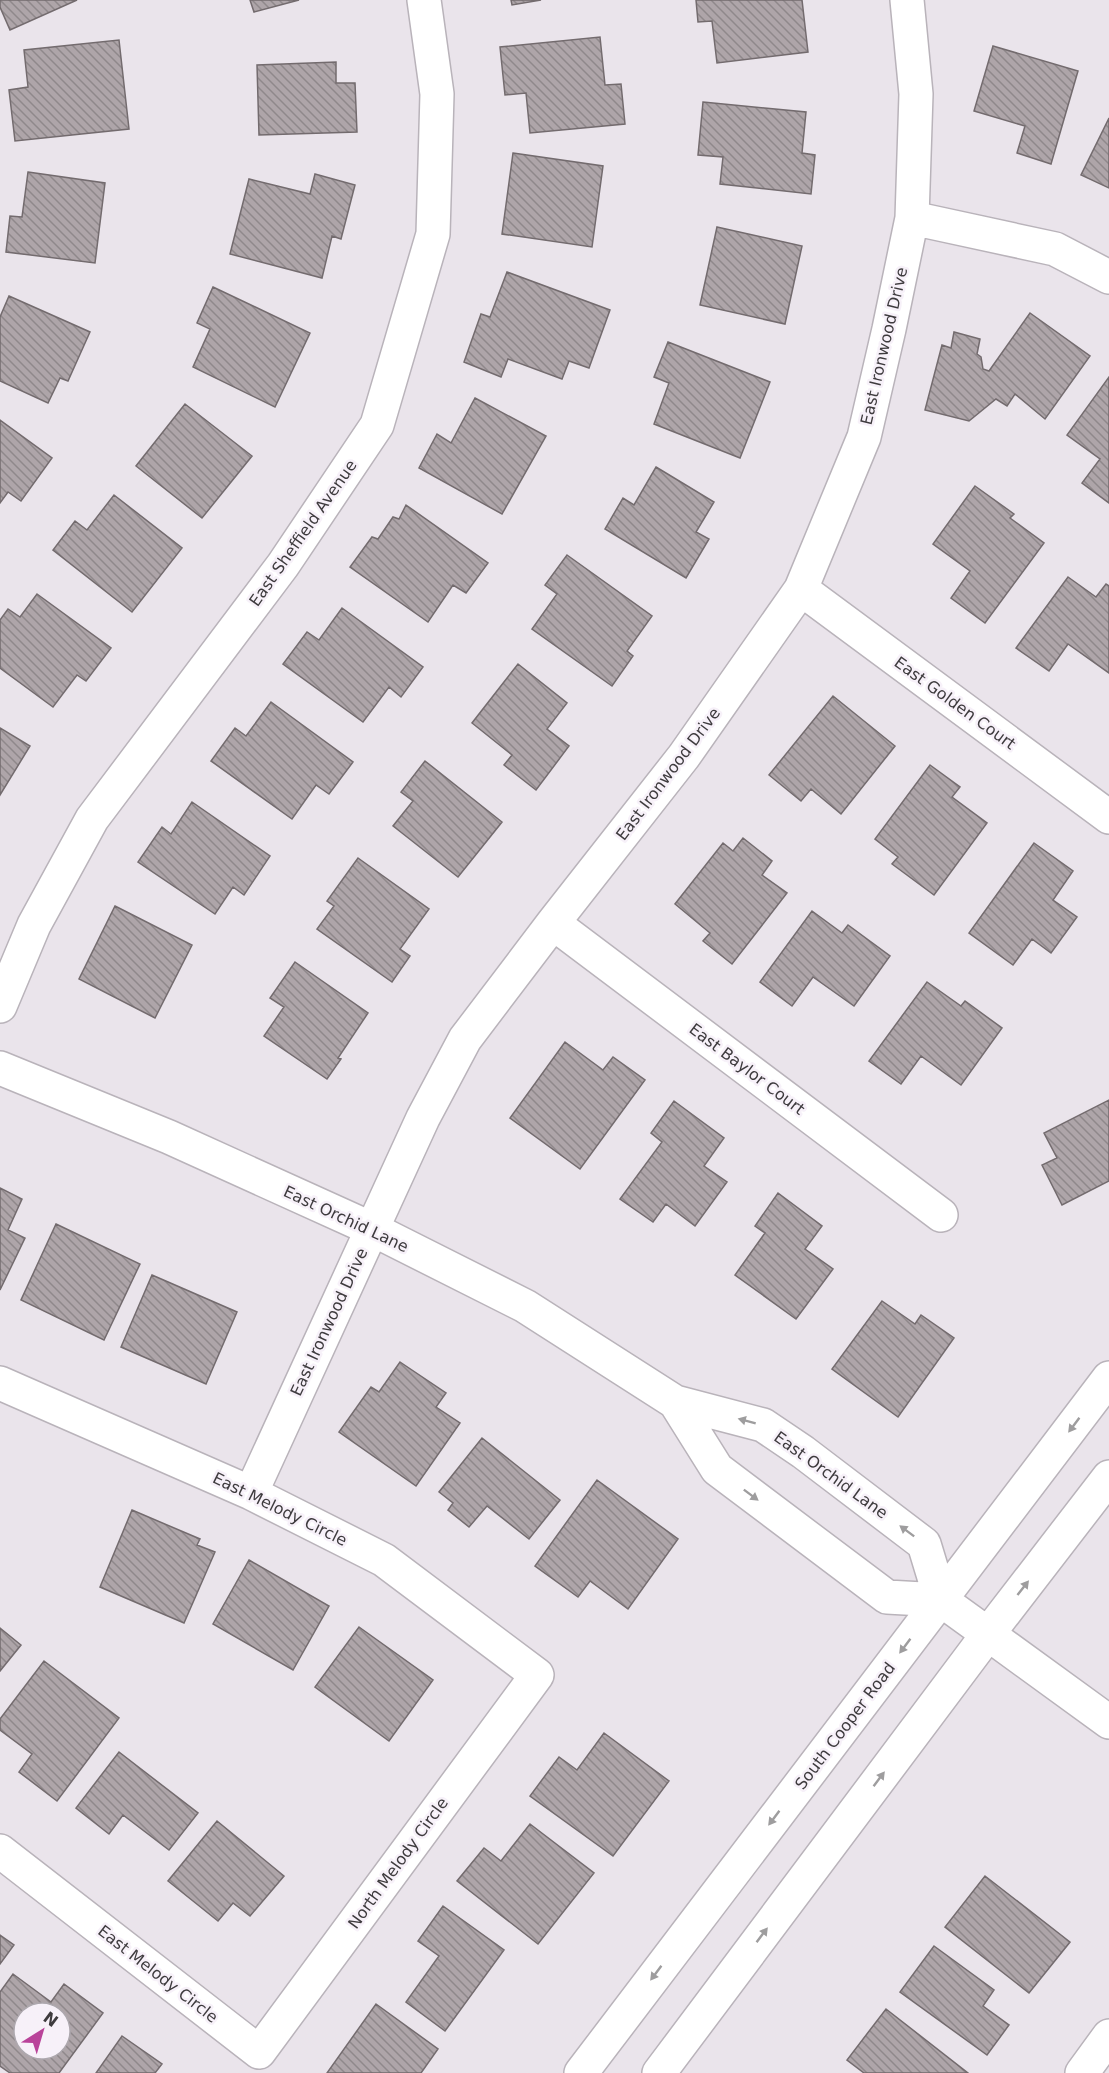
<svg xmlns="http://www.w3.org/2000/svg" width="1109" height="2073" viewBox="0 0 1109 2073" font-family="'DejaVu Sans',sans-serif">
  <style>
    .building { fill: url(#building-back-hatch); stroke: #736b6e; stroke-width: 1.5; fill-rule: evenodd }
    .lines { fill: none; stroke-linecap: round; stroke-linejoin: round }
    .street-casing { stroke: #b9b3ba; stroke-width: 36 }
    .secondary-casing { stroke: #b9b3ba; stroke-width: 36 }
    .street { stroke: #fff; stroke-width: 33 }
    .secondary { stroke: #fff; stroke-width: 33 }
    .oneway { fill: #9e9d9e }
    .labels { text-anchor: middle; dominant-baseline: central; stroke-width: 5; stroke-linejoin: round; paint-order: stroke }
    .street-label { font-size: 16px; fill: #3e3b3e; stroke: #f7f1f9 }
  </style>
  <defs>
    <pattern id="building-back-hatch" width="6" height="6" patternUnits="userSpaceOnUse" patternTransform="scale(1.5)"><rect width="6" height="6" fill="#aea5a9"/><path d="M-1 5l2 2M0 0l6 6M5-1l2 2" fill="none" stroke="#8f888b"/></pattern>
  </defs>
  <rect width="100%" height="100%" fill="#eae4eb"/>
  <path class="building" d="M0,0H77L10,30L0,7Z
    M250,0H299L254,12Z
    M511,0H541L512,5Z
    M696,0H802L808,52L717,63L712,21L698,22Z
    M600,37L605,85L621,84L625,124L530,133L526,93L505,95L500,47Z
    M119,40L129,129L15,141L9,90L28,87L24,50Z
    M993,46L1078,71L1051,164L1017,153L1025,126L974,111Z
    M336,62V83H355L357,132L259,135L257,65Z
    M703,102L806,112L802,153L815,155L811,194L720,184L723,157L698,155Z
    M1109,118V188L1081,175Z
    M513,153L603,166L592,247L502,234Z
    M28,172L105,183L95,263L6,252L10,216L22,217Z
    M315,174L355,185L341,239L332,236L322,278L230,254L249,179L310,194Z
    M717,227L802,246L785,324L700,305Z
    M507,272L610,310L589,368L569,361L562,379L508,359L501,377L464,362L481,314L490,317Z
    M213,287L310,333L275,407L193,367L210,329L197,323Z
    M9,296L90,332L68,381L60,378L48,403L0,381V317Z
    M1030,313L1090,356L1045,419L1015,394L1007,406L996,399L969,421L925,410L942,345L951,348L954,332L980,339L977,354L981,357L983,369L989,371Z
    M668,342L770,382L740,458L654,424L669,383L654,377Z
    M1109,377V503L1082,483L1100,459L1067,435Z
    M475,398L546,436L502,514L419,468L437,434L451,443Z
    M185,404L252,456L202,518L136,466Z
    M0,420L52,458L21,501L8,492L0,503Z
    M656,467L714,502L696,532L709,539L686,578L605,529L623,498L634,505Z
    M975,486L1014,514L1010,518L1044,543L985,623L951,598L970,571L933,544Z
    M114,495L182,548L132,612L53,550L75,521L87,530Z
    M406,505L488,563L466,593L453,585L428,622L350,567L372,537L378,539L393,517L399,519Z
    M567,555L652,616L627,651L633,656L612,686L532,629L557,594L545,585Z
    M1068,577L1096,597L1106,584L1109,586V673L1068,644L1049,671L1016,648Z
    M37,594L111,648L86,681L77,675L53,707L0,668V620L8,609L20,617Z
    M342,608L423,667L401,697L389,687L363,722L283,664L307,632L319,640Z
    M518,664L567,703L547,729L569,746L536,790L504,765L512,755L472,723Z
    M833,696L895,746L841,814L811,789L801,801L769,775Z
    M271,702L353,762L329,794L316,785L292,819L211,761L235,728L246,736Z
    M0,728L30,746L0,795Z
    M425,761L502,822L458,877L393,826L413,801L401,792Z
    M930,765L960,787L952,797L987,823L934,895L892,864L898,857L875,839Z
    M192,802L270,856L244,895L233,887L215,914L138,862L162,827L171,834Z
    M743,838L772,861L762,875L787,893L732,964L703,941L710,933L675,904L723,843L733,851Z
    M1034,843L1073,871L1053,900L1077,917L1051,953L1032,939L1013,965L969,933Z
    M358,858L429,909L400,949L410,956L392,982L317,929L334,906L327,901Z
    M115,906L192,945L155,1018L79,979Z
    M812,911L842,933L848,925L890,956L854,1006L813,977L792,1006L760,982Z
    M295,962L368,1013L338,1058L341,1059L327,1079L264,1036L284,1007L270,998Z
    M927,982L961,1006L965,1001L1002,1028L961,1085L921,1056L901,1084L869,1061Z
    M565,1042L603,1070L613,1057L645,1080L580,1169L510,1118Z
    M1109,1100V1181L1062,1205L1042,1165L1057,1158L1044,1133Z
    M674,1101L724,1138L704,1166L727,1182L695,1226L666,1204L653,1222L620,1199L662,1142L651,1133Z
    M0,1188L22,1199L8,1230L25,1238L0,1290Z
    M778,1193L822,1226L805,1249L833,1269L796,1319L735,1275L765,1233L755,1226Z
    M56,1224L140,1264L104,1340L21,1300Z
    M152,1275L237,1312L206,1384L121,1347Z
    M882,1301L915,1324L921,1315L954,1338L898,1417L832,1369Z
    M400,1362L446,1393L436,1407L460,1423L416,1486L339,1432L371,1387L379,1392Z
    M482,1438L560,1500L529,1539L487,1506L469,1527L448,1510L453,1503L439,1492Z
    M597,1480L678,1539L628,1609L590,1581L578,1597L535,1566Z
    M132,1510L200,1539L197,1545L215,1552L184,1623L100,1587Z
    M249,1560L329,1606L293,1670L213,1624Z
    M359,1627L433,1680L389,1741L315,1687Z
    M0,1628L21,1645L0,1671Z
    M44,1661L119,1718L57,1801L19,1772L32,1754L0,1730V1719Z
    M604,1733L669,1781L613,1856L530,1796L559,1757L577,1770Z
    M119,1752L198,1813L169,1850L123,1815L109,1834L76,1808Z
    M217,1821L284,1876L250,1916L233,1903L218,1921L168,1881Z
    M530,1824L594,1873L538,1944L457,1881L484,1848L501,1861Z
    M985,1876L1070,1942L1029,1993L945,1927Z
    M443,1906L504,1950L445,2031L406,2002L439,1956L418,1941Z
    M0,1935L14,1945L0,1964Z
    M934,1946L994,1990L983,2006L1009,2025L987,2055L900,1992Z
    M13,1974L51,2002L64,1984L103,2013L59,2073H10L0,2066V1992ZM24,2013H60V2049H24Z
    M376,2004L438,2049L421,2073H327Z
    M886,2009L968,2073H864L847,2060Z
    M122,2036L162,2064L155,2073H96Z"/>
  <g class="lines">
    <defs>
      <path id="street" d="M912,218L1055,249L1109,277
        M801,589L1109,817
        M553,923L941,1215
        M0,1006L34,925L92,819L283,565L377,425L433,234L437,94L424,0
        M0,1383L251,1493L384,1560L537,1675L259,2052L0,1851
        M251,1493L423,1118L465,1039L553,923L684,756L801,589L864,437L889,329L912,218L916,94L907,0
        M988,1634L1109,1722
        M1082,2073L1109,2036"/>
      <path id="secondary" d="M0,1068L169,1137L372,1229L525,1306L675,1402L763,1425L803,1452L924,1544L941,1600
        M675,1402L717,1469L887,1597L941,1600L988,1634
        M581,2073L1109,1378
        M659,2073L988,1634L1109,1477"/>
    </defs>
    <use href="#street" class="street-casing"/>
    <use href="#secondary" class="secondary-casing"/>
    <use href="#street" class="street"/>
    <use href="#secondary" class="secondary"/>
  </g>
  <defs><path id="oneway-solid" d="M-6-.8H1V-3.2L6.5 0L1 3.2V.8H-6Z" transform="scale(1.5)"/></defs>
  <g class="oneway">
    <use href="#oneway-solid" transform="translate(747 1421) rotate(-165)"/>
    <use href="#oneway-solid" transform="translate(1074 1425) rotate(127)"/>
    <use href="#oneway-solid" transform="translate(751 1495) rotate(37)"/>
    <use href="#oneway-solid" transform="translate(907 1531) rotate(-143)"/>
    <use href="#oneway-solid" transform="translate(1023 1588) rotate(-52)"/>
    <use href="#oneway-solid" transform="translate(905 1646) rotate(127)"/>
    <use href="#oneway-solid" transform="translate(879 1779) rotate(-53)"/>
    <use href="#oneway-solid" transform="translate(774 1818) rotate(127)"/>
    <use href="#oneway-solid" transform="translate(762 1935) rotate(-53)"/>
    <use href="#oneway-solid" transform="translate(656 1973) rotate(127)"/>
  </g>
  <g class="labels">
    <g class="street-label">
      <text transform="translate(884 346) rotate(-77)">East Ironwood Drive</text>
      <text transform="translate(303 533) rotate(-55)">East Sheffield Avenue</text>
      <text transform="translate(955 703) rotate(36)">East Golden Court</text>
      <text transform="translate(668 774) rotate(-53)">East Ironwood Drive</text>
      <text transform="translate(747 1069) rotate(37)">East Baylor Court</text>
      <text transform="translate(346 1219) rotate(25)">East Orchid Lane</text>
      <text transform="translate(329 1322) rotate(-65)">East Ironwood Drive</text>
      <text transform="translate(831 1475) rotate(36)">East Orchid Lane</text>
      <text transform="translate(280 1509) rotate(26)">East Melody Circle</text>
      <text transform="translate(845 1726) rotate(-53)">South Cooper Road</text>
      <text transform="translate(398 1863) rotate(-54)">North Melody Circle</text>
      <text transform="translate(158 1974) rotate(38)">East Melody Circle</text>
    </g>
  </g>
  <g transform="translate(42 2031) rotate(37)"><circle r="28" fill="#f7f1f9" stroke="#ada8ae" stroke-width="1.5"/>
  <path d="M0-4.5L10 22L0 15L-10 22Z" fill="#b9439a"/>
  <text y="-9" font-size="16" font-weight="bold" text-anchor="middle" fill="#3e3b3e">N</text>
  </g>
</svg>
